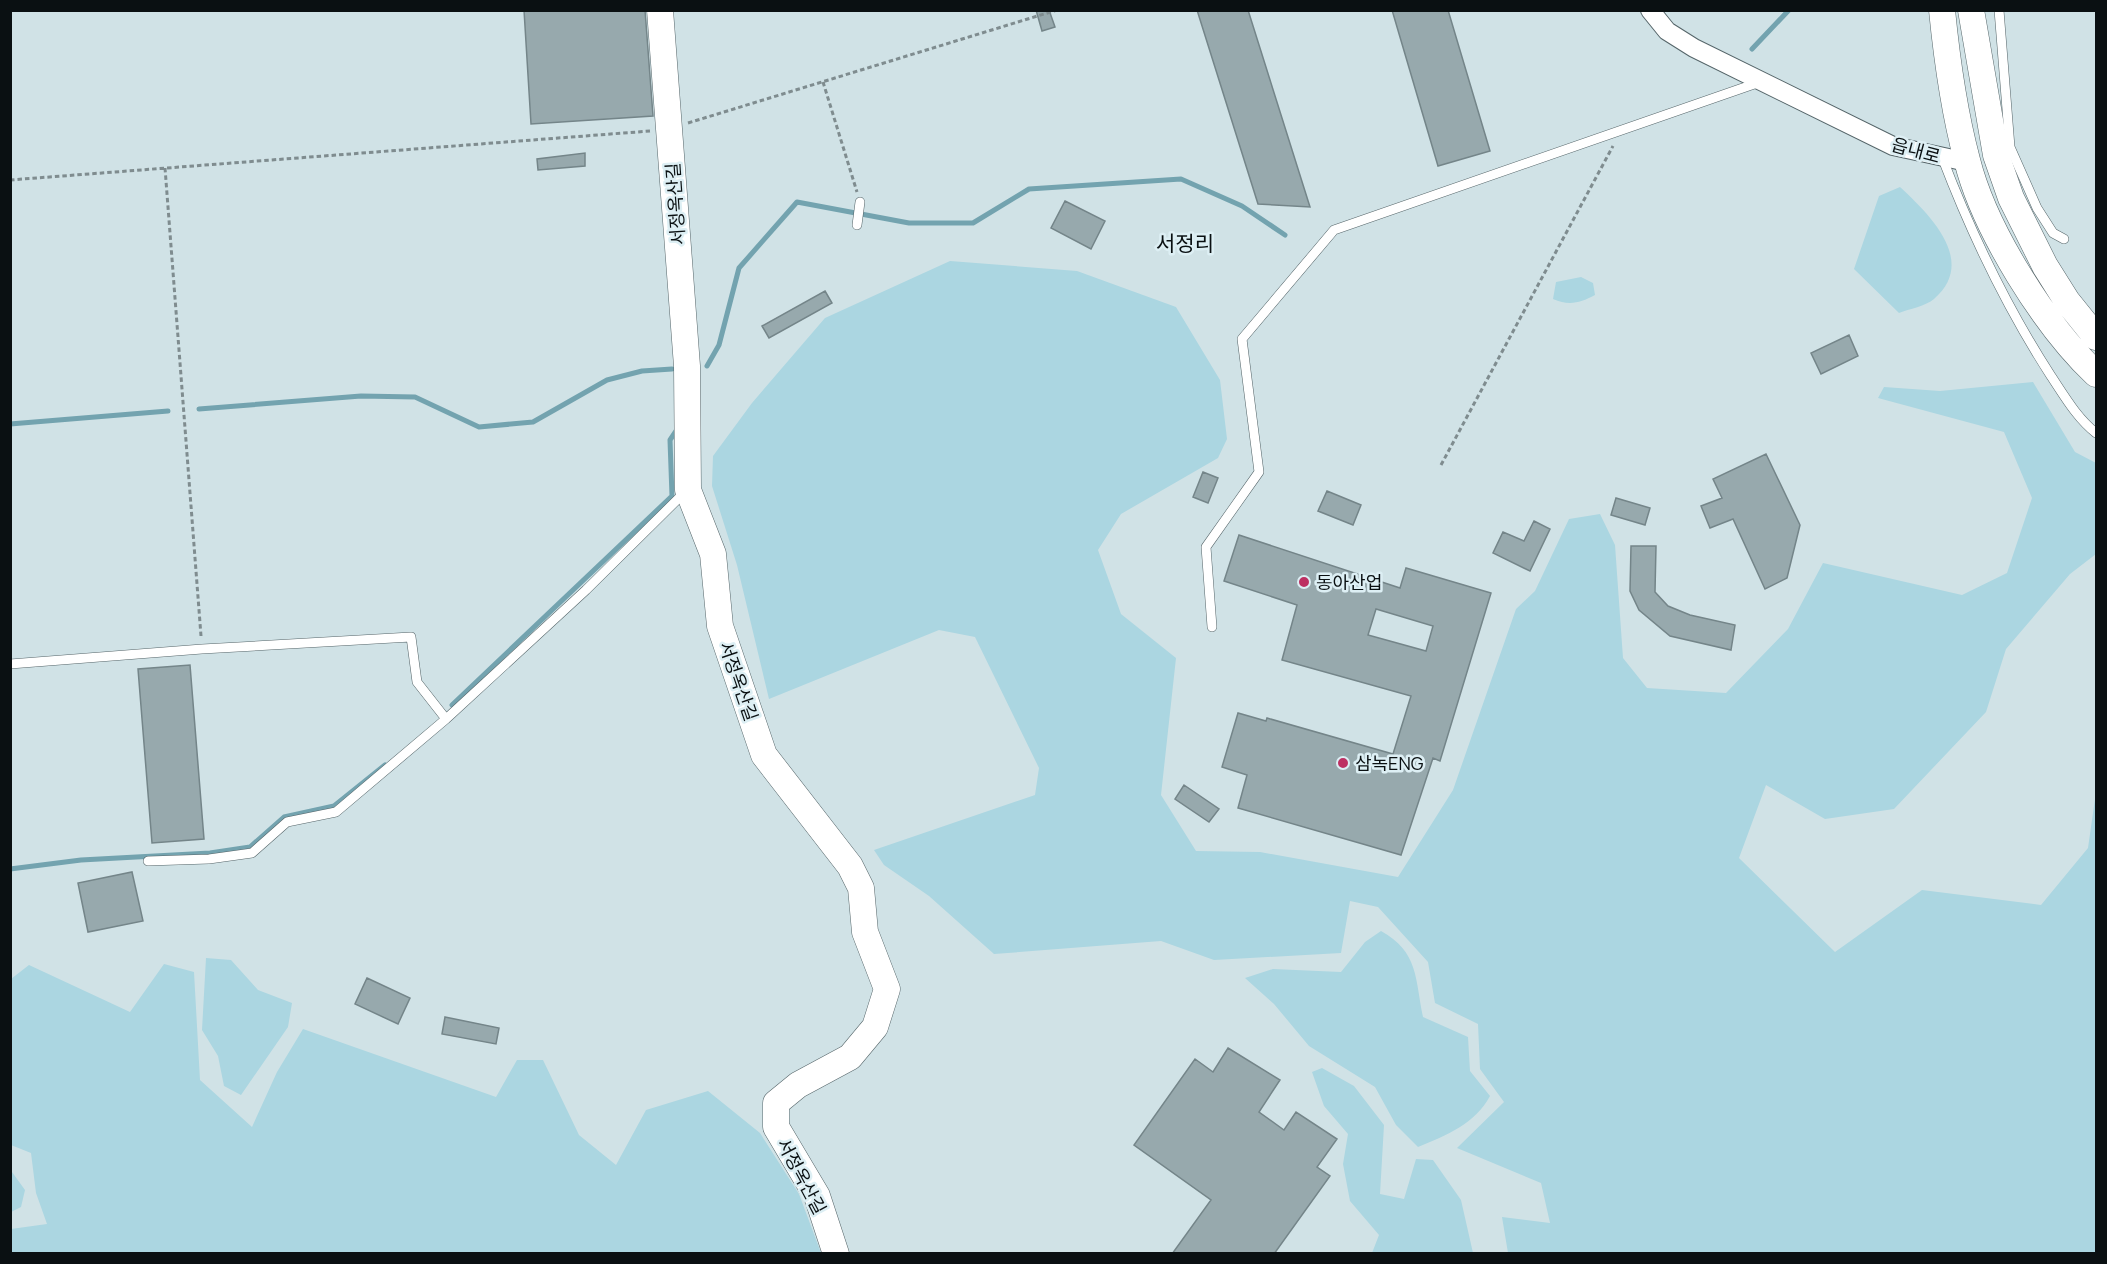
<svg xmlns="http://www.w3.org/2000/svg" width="2107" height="1264" viewBox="0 0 2107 1264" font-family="Manrope,'Noto Sans KR',sans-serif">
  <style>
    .green { fill: #abd6e1 }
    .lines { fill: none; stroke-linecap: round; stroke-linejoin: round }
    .stream { stroke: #73a3af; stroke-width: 5 }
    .building { fill: #97a9ad; stroke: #748589; stroke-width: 1.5; fill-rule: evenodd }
    .lane-casing { stroke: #556569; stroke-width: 10 }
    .street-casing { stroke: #556569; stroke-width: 20 }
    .secondary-casing { stroke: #556569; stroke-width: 27 }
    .path { stroke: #7f8c8f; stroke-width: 3; stroke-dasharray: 4.5 3; stroke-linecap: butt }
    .lane { stroke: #fff; stroke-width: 9 }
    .street { stroke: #fff; stroke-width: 18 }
    .secondary { stroke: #fff; stroke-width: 26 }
    .poi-dot { fill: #bd3062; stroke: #ddeff4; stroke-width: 2 }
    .labels { text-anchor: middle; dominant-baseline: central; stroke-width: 5; stroke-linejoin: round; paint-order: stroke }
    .street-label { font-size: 18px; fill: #0a1012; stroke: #ddeff4 }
    .poi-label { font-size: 18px; fill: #0a1012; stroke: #ddeff4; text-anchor: start }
    .quarter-label { font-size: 21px; fill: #0a1012; stroke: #ddeff4 }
  </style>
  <rect width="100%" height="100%" fill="#d0e2e6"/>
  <path class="green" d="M1900,187C1929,214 1978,261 1934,299C1926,306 1909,309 1899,313L1854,269L1879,196Z
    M950,261L1077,271L1176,307L1220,380L1227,439L1218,458L1121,514L1098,550L1121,614L1176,658L1161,795L1196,851L1260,852L1398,877L1453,790L1516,609L1535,591L1569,519L1600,514L1615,545L1623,658L1647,688L1726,693L1788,629L1823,563L1962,595L2007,573L2032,498L2004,432L1878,398L1884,387L1940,391L2033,382L2075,452L2096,463V554L2070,574L2006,649L1986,712L1894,809L1825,819L1766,785L1739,858L1835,952L1922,890L2041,905L2088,848L2096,792V1253H1508L1502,1217L1550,1223L1541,1183L1457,1148L1504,1102L1480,1069L1478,1024L1435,1003L1428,962L1378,907L1350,901L1341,953L1214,960L1161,941L994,954L929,896L884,865L874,850L1035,795L1039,768L975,637L939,630L769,699L737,565L712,486L713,456L752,403L825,318Z
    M1581,277L1593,283L1595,295C1580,303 1569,306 1553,299L1556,282Z
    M1381,931C1419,952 1415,979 1423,1017L1468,1037L1470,1071L1490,1096C1475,1124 1447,1135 1418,1147L1396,1125L1375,1087L1309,1046L1274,1004L1245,978L1273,969L1341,972L1365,942Z
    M206,958L231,960L258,990L292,1003L288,1027L241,1095L224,1086L218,1056L202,1030Z
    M164,964L194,972L200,1080L252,1127L277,1072L303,1029L496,1097L517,1060H543L579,1135L616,1165L646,1110L708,1091L760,1133L799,1194L821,1253H11V1229L47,1224L36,1193L31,1153L11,1145V979L29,965L130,1012Z
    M1322,1068L1354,1086L1384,1125L1380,1194L1404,1199L1416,1159L1433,1160L1461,1200L1473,1253H1372L1379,1235L1350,1201L1343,1164L1348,1134L1324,1106L1312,1072Z
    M12,1172L25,1190L21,1207L11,1212Z"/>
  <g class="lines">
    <path class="stream" d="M1752,49L1789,10
      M707,366L719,345L739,268L797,202L909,223H973L1029,189L1181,179L1242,206L1285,235
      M199,409L361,396L415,397L479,427L533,422L607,380L642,371L672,369
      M10,424L168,411
      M452,705L672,496L670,440L678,428
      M10,869L81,860L210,853L250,847L284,817L334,806L385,765"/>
  </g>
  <path class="building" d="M524,10H645L653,116L531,124Z
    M1036,10H1049L1055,27L1042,31Z
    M1197,10H1248L1310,207L1258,204Z
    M1392,10H1448L1490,151L1438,166Z
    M585,153V166L538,170L537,159Z
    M1065,201L1105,221L1091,249L1051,228Z
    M825,291L832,303L769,338L762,326Z
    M1849,335L1858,356L1821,374L1811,353Z
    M1766,454L1800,525L1787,578L1765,589L1733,519L1710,528L1701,506L1722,498L1713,479Z
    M1203,472L1218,478L1208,503L1193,497Z
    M1327,491L1361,505L1353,525L1318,511Z
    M1616,498L1650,508L1645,525L1611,515Z
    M1534,521L1550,529L1530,571L1493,553L1503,532L1524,541Z
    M1239,535L1400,588L1406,568L1491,593L1440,761L1433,758L1401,855L1238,808L1247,775L1222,767L1238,713L1266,721L1267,718L1393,754L1411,696L1282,660L1297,605L1224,581ZM1376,609L1433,626L1426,651L1368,635Z
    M1631,546H1656L1655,592L1668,606L1690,615L1735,625L1731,650L1670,636L1639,610L1630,591Z
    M190,665L204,839L152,843L138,669Z
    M1184,785L1219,809L1209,822L1175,799Z
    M132,872L143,921L88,932L78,883Z
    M367,978L410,998L398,1024L355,1004Z
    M445,1017L499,1028L496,1044L442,1034Z
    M1228,1048L1280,1080L1259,1112L1284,1130L1296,1112L1337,1139L1317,1167L1330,1176L1274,1254H1172L1211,1200L1134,1145L1195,1059L1213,1072Z"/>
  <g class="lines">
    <defs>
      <path id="lane" d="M1999,10L2010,147L2037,208L2053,233L2064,239
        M1942,157C1971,233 2007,308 2051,376C2065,397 2077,418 2096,433
        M857,225L860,202
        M1212,627L1206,547L1259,472L1242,339L1334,230L1760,82
        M10,664L202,649L411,637L417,682L446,719
        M148,861L209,859L252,853L287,822L336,812L446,719L586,590L686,491"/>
      <path id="street" d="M1650,10L1667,31L1694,48L1893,146L1967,162"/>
      <path id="secondary" d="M660,10L687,366L688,490L713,554L720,626L764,755L850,866L861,888L865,932L887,989L875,1027L850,1057L798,1085L776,1103V1127L817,1196L836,1254
        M1942,10C1947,61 1954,111 1967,160C1984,229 2045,326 2096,374
        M1971,10L1996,155L2011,198L2045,266L2067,301L2096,337"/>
    </defs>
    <use href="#lane" class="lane-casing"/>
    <use href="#street" class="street-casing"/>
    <use href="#secondary" class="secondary-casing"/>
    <path class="path" d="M823,82L857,192
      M688,123L1057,10
      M165,168L201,636
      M10,180L650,131
      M1441,465L1613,146"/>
    <use href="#lane" class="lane"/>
    <use href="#street" class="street"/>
    <use href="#secondary" class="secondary"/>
  </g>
  <g class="poi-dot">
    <circle cx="1304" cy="582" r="6"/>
    <circle cx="1343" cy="763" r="6"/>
  </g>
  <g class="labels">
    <g class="street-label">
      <text transform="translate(1916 150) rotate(15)">읍내로</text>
      <text transform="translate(675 204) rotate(-94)">서정옥산길</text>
      <text transform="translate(739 681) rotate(71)">서정옥산길</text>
      <text transform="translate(802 1176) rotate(62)">서정옥산길</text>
    </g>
    <g class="poi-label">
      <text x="1316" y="582">동아산업</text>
      <text x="1355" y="763">삼녹ENG</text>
    </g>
    <g class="quarter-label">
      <text x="1185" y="243">서정리</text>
    </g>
  </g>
  <rect width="2107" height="1264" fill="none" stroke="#0a1012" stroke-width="24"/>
</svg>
